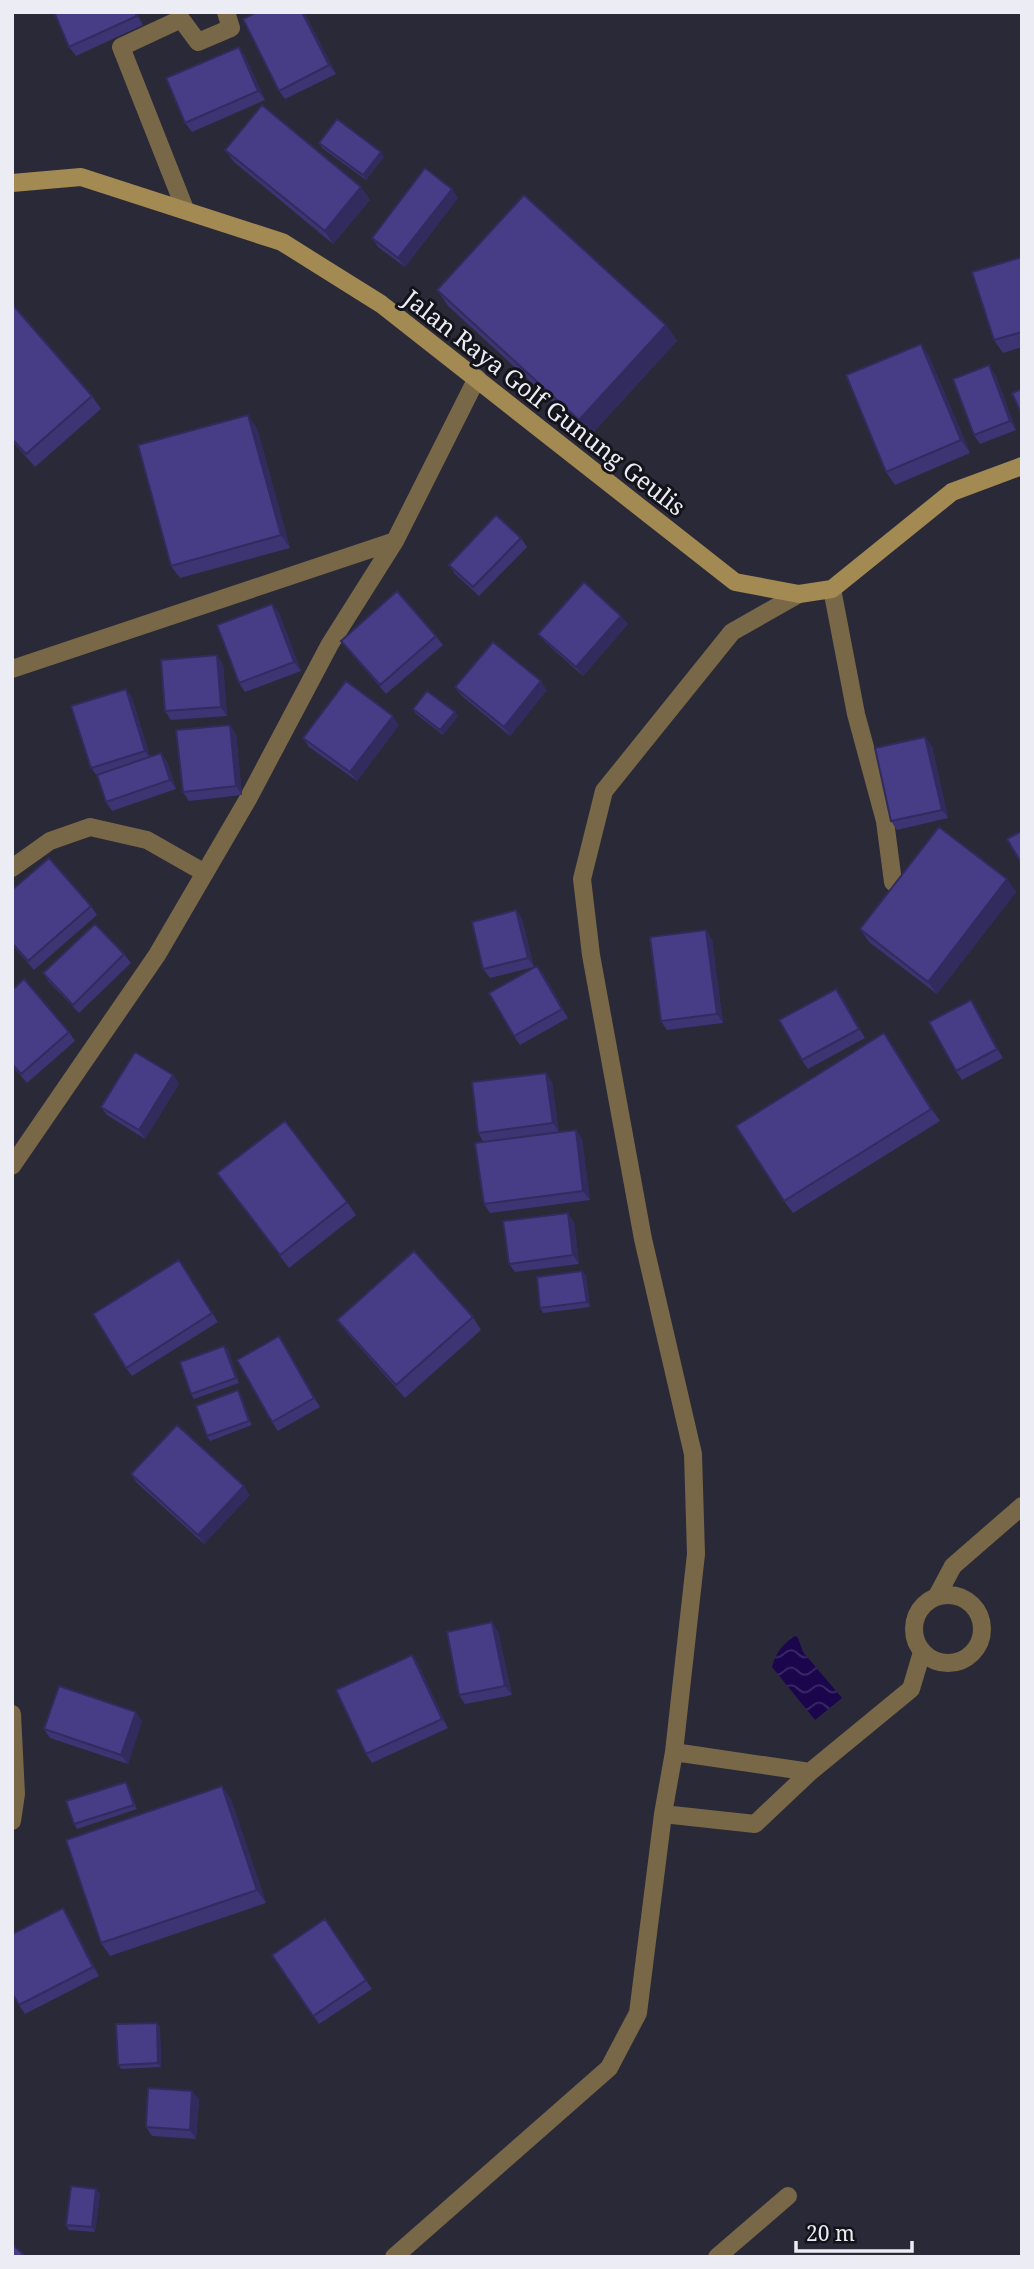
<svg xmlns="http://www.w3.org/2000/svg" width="1034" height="2269" viewBox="0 0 1034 2269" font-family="'Noto Serif',serif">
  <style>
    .water { fill: url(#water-waves) }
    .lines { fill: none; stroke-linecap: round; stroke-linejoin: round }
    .street { stroke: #786847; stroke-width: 18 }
    .secondary { stroke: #a38a53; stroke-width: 18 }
    .wall { fill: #3c3473 }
    .shaded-wall { fill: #312b5e }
    .building { fill: #463d86; stroke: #312b5e; stroke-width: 2 }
    .labels { text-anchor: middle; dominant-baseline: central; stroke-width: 6; stroke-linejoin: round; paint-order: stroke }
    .street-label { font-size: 24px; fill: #ececf5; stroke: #131319 }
  </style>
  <defs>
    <pattern id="water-waves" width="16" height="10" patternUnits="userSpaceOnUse" patternTransform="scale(1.75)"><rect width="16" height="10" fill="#1b064d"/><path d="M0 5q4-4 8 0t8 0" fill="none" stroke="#3c2a67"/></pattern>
  </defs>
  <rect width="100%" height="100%" fill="#2a2937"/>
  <path class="water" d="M797,1635L803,1652L842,1698L815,1720L772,1667C776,1652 783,1643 797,1635Z"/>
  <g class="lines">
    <path class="street" d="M185,209L121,47L181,19L198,42L231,28L226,12
      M832,589L856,714L885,821L893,882
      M12,669L395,541
      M12,868L50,841L90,827L147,840L205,873
      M12,1166L157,955L248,799L330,644L395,541L477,378
      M914 1629a34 34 0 1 1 68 0a34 34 0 1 1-68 0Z
      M937,1596L953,1566L1022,1506
      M12,1714L16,1794L12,1821
      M674,1752L810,1772
      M663,1814L755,1824L810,1772L911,1689L922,1652
      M394,2257L609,2068L638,2013L663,1814L674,1752L696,1554L693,1454L643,1239L591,955L582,879L604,791L732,632L799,594
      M717,2257L788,2196"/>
    <path class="secondary" d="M12,183L81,177L282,242L381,304L735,582L799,594L832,589L952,492L1022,466"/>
  </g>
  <path class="wall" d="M137,12L143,25L76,56L69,47Z
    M257,12H304L336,74L285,99L279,91Z
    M239,47L245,56L265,100L192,132L185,123Z
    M319,143L384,157L366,180L322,148Z
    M225,150L361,187L370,200L333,244L234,162Z
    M452,189L458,198L405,267L378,247L372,238Z
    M1022,257V347L1003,353L994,340Z
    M437,290L666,325L677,341L590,436L448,306Z
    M12,304L92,396L101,409L35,467L12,441Z
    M929,356L970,453L895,485L886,472Z
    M995,374L1016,430L980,444L974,435Z
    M257,428L290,548L180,578L171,566Z
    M521,538L527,547L479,596L455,574L449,565Z
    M272,604L279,613L301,671L245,692L239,683Z
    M621,616L628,624L583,676L545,642L538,634Z
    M436,636L443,645L386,694L348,650L341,641Z
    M223,664L227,716L171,720L165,711Z
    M455,687L547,690L510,736L462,696Z
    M126,689L132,698L150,757L161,753L167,762L176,789L112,811L106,802L98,777L91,768Z
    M413,709L458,716L443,735L416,714Z
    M399,725L357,781L309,747L303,738Z
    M236,734L242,795L189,801L183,792Z
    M932,746L948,818L897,830L891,821Z
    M1007,879L1016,892L937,994L869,942L860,929Z
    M12,890L91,906L97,915L34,970L12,945Z
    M516,910L522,919L534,967L537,966L544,975L568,1018L520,1045L514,1036L534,967L490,978L483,969Z
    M712,939L723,1023L667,1030L661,1021Z
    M124,954L131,963L79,1013L49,982L43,973Z
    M836,989L843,998L865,1038L808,1069L802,1060Z
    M12,990L69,1032L75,1041L27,1083L12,1066Z
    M971,1000L977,1009L1003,1058L962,1080L956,1071Z
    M893,1046L940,1121L793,1213L784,1201Z
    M173,1075L179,1084L145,1139L107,1115L101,1107Z
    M552,1082L559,1132L576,1130L582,1139L590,1200L490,1213L484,1204L483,1141L478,1133Z
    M217,1173L347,1202L356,1215L289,1268Z
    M574,1222L579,1264L515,1272L509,1264Z
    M179,1260L218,1322L132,1376L126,1368Z
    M586,1275L590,1307L543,1313L540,1308Z
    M473,1317L481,1330L405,1398L346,1332L337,1320Z
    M285,1345L320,1407L278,1431L272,1422Z
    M224,1346L228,1350L239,1383L194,1399L191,1394Z
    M238,1390L241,1395L252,1425L210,1441L207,1436Z
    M131,1474L250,1495L204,1544L137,1483Z
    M498,1631L512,1695L465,1704L459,1695Z
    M412,1655L418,1664L448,1728L372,1763L366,1754Z
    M142,1721L128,1764L50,1738L44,1729Z
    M126,1782L129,1787L137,1809L77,1829L74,1824Z
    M231,1799L266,1903L110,1956L101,1943Z
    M69,1917L99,1976L25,2014L19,2005Z
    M325,1919L372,1989L319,2024L272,1955Z
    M157,2023L160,2027L161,2067L121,2069L118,2065Z
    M199,2099L196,2139L152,2136L146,2127Z
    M96,2189L100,2194L95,2232L69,2230L66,2225Z"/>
  <path class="shaded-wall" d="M135,12H137L143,25L137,16Z
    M302,12H304L336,74L329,65Z
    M239,47L245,56L265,100L258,91Z
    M381,152L384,157L366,180L363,175Z
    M361,187L370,200L333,244L325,231Z
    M452,189L458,198L405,267L398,258Z
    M666,325L677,341L590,436L579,420Z
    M921,344L929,356L970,453L961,440Z
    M989,365L995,374L1016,430L1010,421Z
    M248,415L257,428L290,548L281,535Z
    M272,604L279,613L301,671L294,662Z
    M621,616L628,624L583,676L576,667Z
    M217,655L223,664L227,716L221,707Z
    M541,681L547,690L510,736L504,727Z
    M126,689L132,698L151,760L145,751Z
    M455,712L458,716L443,735L440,730Z
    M393,716L399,725L357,781L350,772Z
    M230,725L236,734L242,795L236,786Z
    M925,737L932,746L948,818L942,810Z
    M161,753L167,762L176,789L170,780Z
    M1007,879L1016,892L937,994L928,982Z
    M516,910L522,919L534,967L528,958Z
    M706,930L712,939L723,1023L717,1014Z
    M537,966L544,975L568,1018L562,1009Z
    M836,989L843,998L865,1038L859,1029Z
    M971,1000L977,1009L1003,1058L997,1049Z
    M884,1033L893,1046L940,1121L931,1109Z
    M546,1073L552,1082L559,1132L553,1123Z
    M173,1075L179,1084L145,1139L139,1130Z
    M576,1130L582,1139L590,1200L583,1191Z
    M568,1213L574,1222L579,1264L573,1255Z
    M582,1271L586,1275L590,1307L587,1302Z
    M279,1336L285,1345L320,1407L314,1398Z
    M224,1346L228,1350L239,1383L236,1378Z
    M238,1390L241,1395L252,1425L249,1421Z
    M244,1486L250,1495L204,1544L198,1535Z
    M492,1622L498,1631L512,1695L505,1686Z
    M412,1655L418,1664L448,1728L442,1719Z
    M136,1712L142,1721L128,1764L121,1755Z
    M126,1782L129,1787L137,1809L134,1805Z
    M222,1786L231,1799L266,1903L257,1890Z
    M63,1908L69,1917L99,1976L93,1967Z
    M157,2023L160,2027L161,2067L158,2063Z
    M192,2091L199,2099L196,2139L190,2130Z
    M96,2189L100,2194L95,2232L92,2227Z"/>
  <path class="building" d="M54,12H135L137,16L69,47Z
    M257,12H302L329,65L279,91L243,19Z
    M239,47L258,91L185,123L166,78Z
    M262,105L361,187L325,231L225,150Z
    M337,119L381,152L363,175L319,143Z
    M425,168L452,189L398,258L372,238Z
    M524,195L666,325L579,420L437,290Z
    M1022,257V332L994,340L972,272Z
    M12,304L92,396L26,454L12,439Z
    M921,344L961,440L886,472L846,375Z
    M989,365L1010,421L974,435L953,379Z
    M1022,389V415L1012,393Z
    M248,415L281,535L171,566L138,445Z
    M496,515L521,538L473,587L449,565Z
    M584,582L621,616L576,667L538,634Z
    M397,591L436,636L380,685L341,641Z
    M272,604L294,662L239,683L217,625Z
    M493,642L541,681L504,727L455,687Z
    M217,655L221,707L165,711L161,660Z
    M346,681L393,716L350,772L303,738Z
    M126,689L145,751L91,768L71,706Z
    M427,691L455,712L440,730L413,709Z
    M230,725L236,786L183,792L176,730Z
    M925,737L942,810L891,821L875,748Z
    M161,753L170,780L106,802L97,775Z
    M939,827L1007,879L928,982L860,929Z
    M1022,831V864L1007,839Z
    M49,858L91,906L28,961L12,943V890Z
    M516,910L528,958L483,969L472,922Z
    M95,924L124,954L73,1005L43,973Z
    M706,930L717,1014L661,1021L650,937Z
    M537,966L562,1009L514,1036L489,993Z
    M24,979L69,1032L21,1074L12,1064V990Z
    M836,989L859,1029L802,1060L779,1020Z
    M971,1000L997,1049L956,1071L929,1022Z
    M884,1033L931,1109L784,1201L736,1126Z
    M135,1052L173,1075L139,1130L101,1107Z
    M546,1073L553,1123L478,1133L472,1082Z
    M285,1121L347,1202L280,1255L217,1173Z
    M576,1130L583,1191L484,1204L475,1143Z
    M568,1213L573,1255L509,1264L503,1221Z
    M414,1251L473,1317L396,1385L337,1320Z
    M179,1260L212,1313L126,1368L93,1314Z
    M582,1271L587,1302L540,1308L537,1277Z
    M279,1336L314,1398L272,1422L237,1360Z
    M224,1346L236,1378L191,1394L180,1362Z
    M238,1390L249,1421L207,1436L196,1406Z
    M177,1425L244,1486L198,1535L131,1474Z
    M492,1622L505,1686L459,1695L447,1632Z
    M412,1655L442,1719L366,1754L336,1690Z
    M59,1686L136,1712L121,1755L44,1729Z
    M126,1782L134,1805L74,1824L66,1801Z
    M222,1786L257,1890L101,1943L66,1840Z
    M63,1908L93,1967L19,2005L12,1993V1934Z
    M325,1919L366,1980L313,2016L272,1955Z
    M157,2023L158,2063L118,2065L116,2024Z
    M148,2088L192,2091L190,2130L146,2127Z
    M71,2186L96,2189L92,2227L66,2225Z
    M12,2244L26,2257H12Z"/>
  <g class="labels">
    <g class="street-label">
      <text transform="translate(545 402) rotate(38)">Jalan Raya Golf Gunung Geulis</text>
    </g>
  </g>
  <rect width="1034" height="2269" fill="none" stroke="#ececf5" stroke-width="28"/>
  <path d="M796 2241v10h116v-10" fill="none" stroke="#ececf5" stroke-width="3.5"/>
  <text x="806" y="2241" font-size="21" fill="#ececf5" stroke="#131319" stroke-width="5" paint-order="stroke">20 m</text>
</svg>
